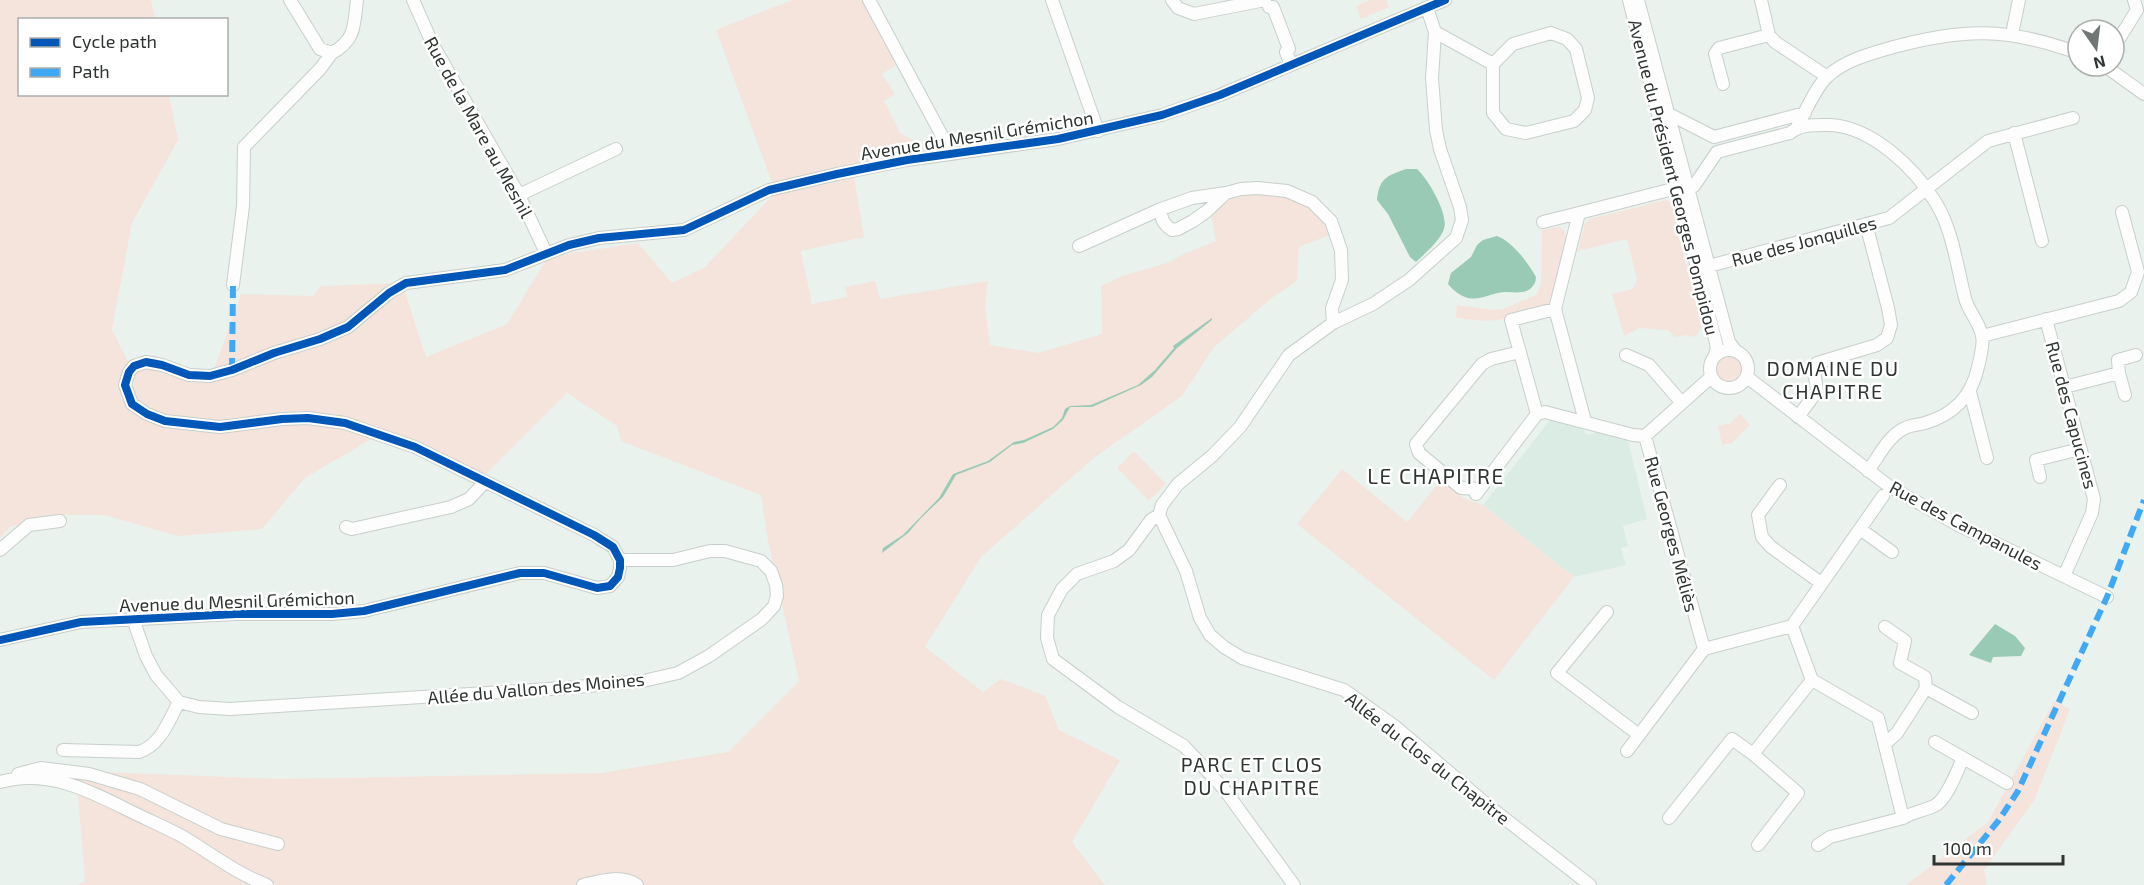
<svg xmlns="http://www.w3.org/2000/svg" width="2144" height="885" viewBox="0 0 2144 885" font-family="'Exo 2',sans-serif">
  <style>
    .built { fill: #daece4 }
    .green { fill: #f4e4dc }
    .water { fill: #98cab5 }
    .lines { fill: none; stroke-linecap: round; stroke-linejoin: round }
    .minor-casing { stroke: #c8cfcb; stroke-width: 14 }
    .minor { stroke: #fcfdfc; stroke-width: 12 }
    .quiet { stroke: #3fa9f5; stroke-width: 6; stroke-dasharray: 12 6; stroke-linecap: butt }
    .cycleway-casing { stroke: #fff; stroke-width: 11 }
    .cycleway { stroke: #0057b8; stroke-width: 8 }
    .labels { text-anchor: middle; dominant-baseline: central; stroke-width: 5; stroke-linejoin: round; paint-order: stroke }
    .street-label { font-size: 18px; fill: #2f3532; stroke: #fff }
    .neighbourhood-label { font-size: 20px; letter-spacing: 1.5px; fill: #2f3532; stroke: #fff }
    .quarter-label { font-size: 21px; letter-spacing: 1.5px; fill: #2f3532; stroke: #fff }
  </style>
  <rect width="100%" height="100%" fill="#eaf2ee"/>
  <path class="built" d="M1550,420L1583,429L1585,433L1590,435L1595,432L1628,441L1647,519L1623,526L1628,546L1621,548L1626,565L1574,577L1483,505Z"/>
  <path class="green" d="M0,0H151L155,19L20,20V94L169,95L178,140L132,223L112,329L127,360L190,380L214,370L241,294L313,296L321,286L402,283L426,357L507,324L548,257L638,243L672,283L704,268L773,195L854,177L864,237L801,251L812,304L847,297L845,287L875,281L880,299L988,281L985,306L990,345L1038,353L1102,334L1101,286L1125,275L1167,263L1184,254L1216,241L1211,214L1234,195L1269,192L1294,198L1311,207L1332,234L1299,247L1297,281L1273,297L1214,347L1182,396L1095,457L981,557L925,647L983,692L1001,679L1045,696L1059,730L1120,760L1072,842L1105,885H78L85,881L76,771L280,779L602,773L728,752L799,681L768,541L761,495L621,441L617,426L567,393L486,474L385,431L305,478L262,529L179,536L104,515H54L10,527L0,538Z
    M792,0H866L898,64L882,74L895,94L884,101L900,133L929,149L850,165L772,183L716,30Z
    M1370,0H1386L1389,7L1361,19L1356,6Z
    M1666,200L1671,202L1702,326L1695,337L1686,335L1675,337L1668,330L1639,328L1624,336L1612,294L1633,289L1637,280L1627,239L1578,251L1585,223L1590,219Z
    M1558,227L1564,230L1566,237L1549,306C1534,308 1522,314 1508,318C1491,323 1474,320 1456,318L1457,305L1493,310L1504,309L1537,294L1541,284L1542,230Z
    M1715 369a14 14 0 1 1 28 0a14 14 0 1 1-28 0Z
    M1740,414L1750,425L1732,443L1722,445L1718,426L1730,423Z
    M1134,451L1166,484L1149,501L1117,468Z
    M1342,469L1407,522L1441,480L1463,498L1483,505L1574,577L1494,680L1297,524Z
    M2054,701L2070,709L2035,799L1984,870L1987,885H1906L1988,822Z"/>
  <path class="water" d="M1406,169H1417C1428,179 1449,214 1444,229C1440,241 1425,253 1416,262L1410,257L1388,214L1377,200C1379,179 1386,176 1406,169Z
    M1497,236C1513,242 1528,263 1536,277C1536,282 1534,286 1530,289C1523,294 1514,292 1506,292C1493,292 1481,301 1468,298C1460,296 1453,290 1448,284L1451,273L1471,257L1477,245L1483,240Z
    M1212,318V320L1177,348L1152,377L1141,385L1092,407H1070L1063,420L1053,429L1023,443L1012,445L990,462L956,475L943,497L921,518L908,533L882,553L883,548L903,535L939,498L953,474L988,461L1014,442L1024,440L1053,427L1062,418L1065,409L1070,406L1091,405L1138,385L1155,370L1174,348L1173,346Z
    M1995,624L2015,636L2025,648L2021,656L1993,657L1991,663L1969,655Z"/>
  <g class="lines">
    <defs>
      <path id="minor" d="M290,0L320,49L332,53C356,40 354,24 357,0
        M413,0L433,45L519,195L546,253
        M869,0L947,145L948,154
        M1052,0L1098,131
        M1172,0L1178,8L1194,14L1265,0
        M1629,0L1712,327L1717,347L1715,355
        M1638,0L1729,342L1735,350
        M1761,0L1769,35L1775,42L1826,76
        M1269,7H1273L1289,49L1286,52L1291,65
        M1427,8L1435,32L1493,64V113L1506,129L1526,133L1574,121L1585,110L1588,98L1576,49L1567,39L1551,33L1513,44L1493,64
        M2012,34L2019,0
        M2114,47L2137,10L2134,0
        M2105,66L2144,94
        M1723,84L1715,54L1719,48L1769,35
        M1665,115L1669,114L1714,137L1805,113
        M1797,127C1805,113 1816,86 1828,76C1844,61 1869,54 1890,48C1962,28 2007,27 2078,53
        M2014,133L2042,241
        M519,195L616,149
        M1161,209L1192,198L1226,193
        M1543,222L1579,213
        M1079,246L1161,209C1161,219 1163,224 1172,230L1178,229L1193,221L1207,211L1226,193L1241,189L1258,188L1287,191L1312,202L1331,221L1341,250L1342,280L1332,308L1333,323
        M1709,266L1889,218L1988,141L2073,118
        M233,285L243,206L244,147L320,69L332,53
        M2046,319L2094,499L2092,513L2064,576
        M1982,336L2119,301L2131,292L2138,272L2122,212
        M1710 369a19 19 0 1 1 38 0a19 19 0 1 1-38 0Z
        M1626,355L1649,365L1682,403
        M2119,373L2118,360L2136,355
        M1747,377L1890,487L1960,526L2107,597
        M2065,387L2119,373L2125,395
        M1970,392L1987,458
        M1537,414L1511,320L1555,309
        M1798,417L1817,391L1814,370L1817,363L1877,345L1887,338L1891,325L1888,308L1866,224
        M1585,421L1555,309L1579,213L1669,190L1694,186L1717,152L1790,133C1801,124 1815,125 1829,125C1871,126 1915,168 1936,203C1953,231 1957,267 1965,298C1968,311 1980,323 1982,336C1984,344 1980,359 1978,367C1972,396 1953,415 1925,423C1918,425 1909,425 1903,429C1888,437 1878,457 1868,471
        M2040,477L2036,460L2080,449
        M1780,485L1758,515L1762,537L1771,547L1821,583
        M1480,489L1461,488L1419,453L1416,444L1482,364L1491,359L1520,352
        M1476,494L1537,414L1545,412L1633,435L1645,436
        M1159,515L1186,571L1200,618L1210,635L1224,647L1242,658L1344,690L1397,728L1490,807L1590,885
        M346,527L352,529L451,507L469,499L485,482
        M1860,529L1892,552
        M0,550L29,525L60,521
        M1607,612L1557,673L1639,735
        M133,619L146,656L156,675L179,702L199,707L230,709L566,688L643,681L678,673L709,656L762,619L774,606L777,596L776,585L771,571L761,561L725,551H710L673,560H620
        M1792,626L1812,680L1878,718L1903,818
        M1885,627L1905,641L1900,663L1925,677L1926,688L1972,713
        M0,640L81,622L236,614H332L364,611L520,573H544L597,588L610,586L618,577L620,568V560L613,547L594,535L415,447L345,423L308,418L282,419L220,427L165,421L147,414L132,404L125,385L129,372L134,366L146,362L162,365L189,375L210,376L232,370L274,353L320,339L348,327L389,293L406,283L505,270L569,245L599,238L684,230L769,190L837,174L907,160L1058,139L1162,115L1220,95L1445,0
        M1704,649L1645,436L1711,377
        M1935,742L2007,783
        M1885,744L1897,733L1926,688
        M63,750L139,752C161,745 169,720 179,702
        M1627,751L1704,649L1792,626L1883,496
        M18,774L41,768L89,774L140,789L221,829L278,844
        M0,782C46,769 86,789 126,809C144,818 162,826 180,835C209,852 235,873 267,885
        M1669,818L1732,739L1753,754
        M1758,845L1798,793L1753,754L1812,680
        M1818,845L1830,837L1903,818C1913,812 1923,811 1934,806C1947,800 1957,771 1963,758
        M583,885C600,881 621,874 637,885
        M1294,885L1224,789L1184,746L1118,707L1053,659L1047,638L1048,615L1062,589L1077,574L1114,561L1129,550L1151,520L1159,515L1162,505L1178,484L1212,456L1240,427L1289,355L1333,323L1373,304L1409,280L1456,238L1462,220L1460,207L1440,149L1436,130L1432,78L1435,32"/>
    </defs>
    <use href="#minor" class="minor-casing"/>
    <use href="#minor" class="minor"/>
    <path class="quiet" d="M232,370L233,285
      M1946,885L1999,820L2018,791L2107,597L2144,500"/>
    <defs>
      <path id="cycleway" d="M0,640L81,622L236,614H332L364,611L520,573H544L597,588L610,586L618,577L620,568V560L613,547L594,535L415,447L345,423L308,418L282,419L220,427L165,421L147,414L132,404L125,385L129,372L134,366L146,362L162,365L189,375L210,376L232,370L274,353L320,339L348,327L389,293L406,283L505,270L569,245L599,238L684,230L769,190L837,174L907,160L1058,139L1162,115L1220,95L1445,0"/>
    </defs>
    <use href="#cycleway" class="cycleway-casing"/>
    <use href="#cycleway" class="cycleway"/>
  </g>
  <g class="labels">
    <g class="street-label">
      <text transform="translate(479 127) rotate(61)">Rue de la Mare au Mesnil</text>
      <text transform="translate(977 135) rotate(-9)">Avenue du Mesnil Grémichon</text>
      <text transform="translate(1674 177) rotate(76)">Avenue du Président Georges Pompidou</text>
      <text transform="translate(1804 241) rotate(-15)">Rue des Jonquilles</text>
      <text transform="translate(2072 415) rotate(75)">Rue des Capucines</text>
      <text transform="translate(1966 525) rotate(28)">Rue des Campanules</text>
      <text transform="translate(1672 534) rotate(75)">Rue Georges Méliès</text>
      <text transform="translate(237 601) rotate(-2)">Avenue du Mesnil Grémichon</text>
      <text transform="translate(536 688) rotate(-5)">Allée du Vallon des Moines</text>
      <text transform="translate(1428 758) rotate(38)">Allée du Clos du Chapitre</text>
    </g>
    <g class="neighbourhood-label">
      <text x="1833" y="368">DOMAINE DU<tspan x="1833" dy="23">CHAPITRE</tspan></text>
      <text x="1252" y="764">PARC ET CLOS<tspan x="1252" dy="23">DU CHAPITRE</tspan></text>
    </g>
    <g class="quarter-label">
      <text x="1436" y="475">LE CHAPITRE</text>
    </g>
  </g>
  <rect x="18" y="18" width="210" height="78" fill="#ffffff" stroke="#acaead" stroke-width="1.5"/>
  <rect x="30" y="38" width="30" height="9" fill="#0057b8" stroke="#acaead" stroke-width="1.5"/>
  <text x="72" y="48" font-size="18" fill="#2f3532">Cycle path</text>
  <rect x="30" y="68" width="30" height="9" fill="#3fa9f5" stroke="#acaead" stroke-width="1.5"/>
  <text x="72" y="78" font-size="18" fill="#2f3532">Path</text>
  <g transform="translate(2096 48) rotate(166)"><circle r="28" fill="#ffffff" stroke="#acaead" stroke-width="1.5"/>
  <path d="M0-4.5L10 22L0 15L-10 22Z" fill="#707774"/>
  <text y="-9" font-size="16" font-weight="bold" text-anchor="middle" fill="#2f3532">N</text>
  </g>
  <path d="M1934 855v9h129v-9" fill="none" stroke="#2f3532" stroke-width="3"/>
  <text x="1943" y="855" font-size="18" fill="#2f3532" stroke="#ffffff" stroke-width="4.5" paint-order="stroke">100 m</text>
</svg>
